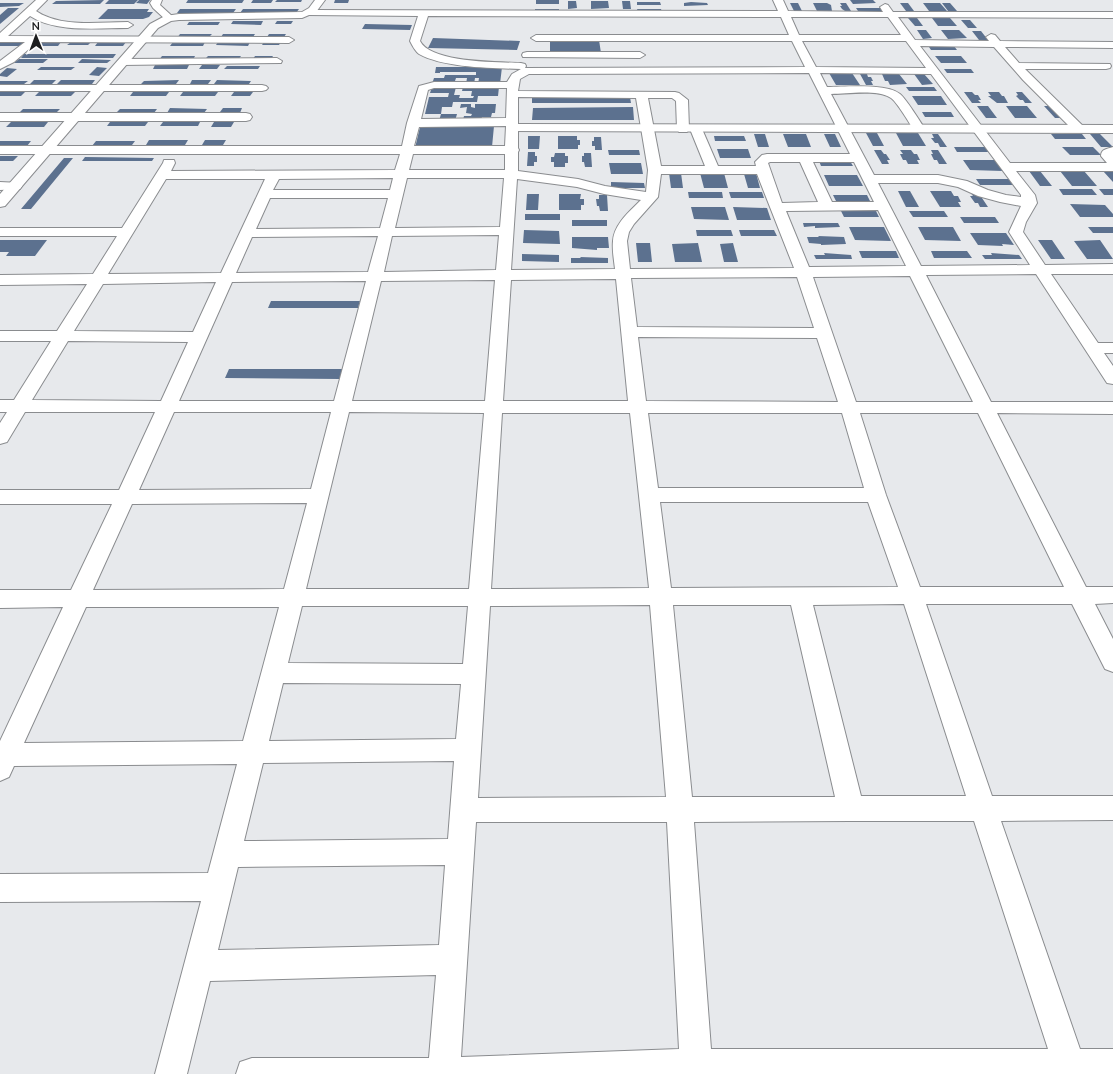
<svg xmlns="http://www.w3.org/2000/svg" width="1113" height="1074" viewBox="0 0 1113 1074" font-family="'Nunito Sans',sans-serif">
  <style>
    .building { fill: #5c718f }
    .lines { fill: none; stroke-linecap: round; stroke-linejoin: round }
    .street-casing { stroke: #8a8c8f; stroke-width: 2 }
    .secondary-casing { stroke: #8a8c8f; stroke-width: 2 }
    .street { fill: #fff; fill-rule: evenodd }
    .secondary { fill: #fff; fill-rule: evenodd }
  </style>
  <rect width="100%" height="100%" fill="#e7e9ec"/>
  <path class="building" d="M104,0L100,4H52L56,1Z
    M109,0H138L134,4H105Z
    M139,0H150L147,4L136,3Z
    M188,0H244L242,3H186Z
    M253,0H273L271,3H251Z
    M277,0H302L301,2H275Z
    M335,0H349L348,3H334Z
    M536,0H559V4H536Z
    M850,0H873L876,3L853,4Z
    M568,1H576L577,8L568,9Z
    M591,1H608L609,8L591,9Z
    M622,1H630L631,9H623Z
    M637,2H660L661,5H637Z
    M691,2L707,3L708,5L684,6V3Z
    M0,3H24L19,6L0,7Z
    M790,3H798L802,11H794Z
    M813,3H827L831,5L832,11H817Z
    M840,3H846L851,11H845L842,9L840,6H842Z
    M900,3H908L914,11H906Z
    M923,3H940L947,11H929Z
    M942,3H950L957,11H948Z
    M8,8H19L0,24V15Z
    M856,8H880L882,11H858Z
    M108,9H149L147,12H153L149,17L143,19H98Z
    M180,9H236L233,13H177Z
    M243,9H299L296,13H240Z
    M535,9H559V12H535Z
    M637,9H661L662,12H638Z
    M908,18H917L923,26H915Z
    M932,18H950L957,26H938Z
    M961,20H970L977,28H968Z
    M233,21H263L261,25L231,24Z
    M277,21H293L291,24H275Z
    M189,22H220L218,25H187Z
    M365,24L412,25L410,30L362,29Z
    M917,30H926L932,38L923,39Z
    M941,30H959L967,38L948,39Z
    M972,31H981L988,40H979Z
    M180,34H212L209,37L177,38Z
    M223,34H255L253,37H221Z
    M269,34H286L284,37H267Z
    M433,38L520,41L517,50L428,48Z
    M599,40L601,53H550V41Z
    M0,42H27L22,46H0Z
    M41,42H61L58,46H38Z
    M71,42H91L88,45H67Z
    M98,42H126L123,46H95Z
    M173,42H205L203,46H170Z
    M218,42H250L248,46L216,45Z
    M264,42H281L279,45H262Z
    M954,46L957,50H931L929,47Z
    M24,54H116L113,58H21Z
    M162,56H195L193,60H159Z
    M208,56H241L238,60L205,59Z
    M255,56H273L271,59H253Z
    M935,56H961L967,63H941Z
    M19,59H48L43,63H14Z
    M82,59L111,60L107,63H78Z
    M155,65H189L187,69H153Z
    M202,65H220L217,69H199Z
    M227,66H260L258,69H224Z
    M41,67H75L71,70H37Z
    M97,67L107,68L99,76L89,75Z
    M436,67H502L500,84H478L479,78H475L474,84H466L467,78H456L454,84H432L434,78H444L445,75H476V72H440V73H435Z
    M7,68L17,69L7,77L0,76V74Z
    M944,69H971L974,73H947Z
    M829,73H852L860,85H836Z
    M860,74H867L868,77H871L873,81H871L873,85H866Z
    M882,74H899L907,84L890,85L888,81H885Z
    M914,74H924L933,84L922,85Z
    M34,80H56L52,84H30Z
    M61,80H95L92,84H57Z
    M179,80L176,84H141L144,81Z
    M192,80H211L208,84H190Z
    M217,80L251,81L249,84H214Z
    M0,81H28L24,84L0,85Z
    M432,87H456L454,95H460L459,98H473L474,96H471L472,91H462L463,87H499L498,96H478L477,102H453L452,107H442L441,114H425L429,97H448L449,93H430Z
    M906,87H934L937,91H909Z
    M0,92H25L21,96H0Z
    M39,92H75L71,96H35Z
    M133,92H169L166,96H130Z
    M183,92H218L215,96H180Z
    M234,92H253L250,96H231Z
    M964,92H972L975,95H978L981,100H978L981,103H972Z
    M988,92H999L1002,96H1004L1008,103H997L988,96H991Z
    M1016,92H1022L1032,103H1025L1023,100H1020L1016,96L1018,95Z
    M912,96H941L947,105H918Z
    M532,97H630L631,103H532Z
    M461,104H471V107L475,108V104H496L495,113H492L491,117H482L481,120H463L464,116H471L472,114L466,113L467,107L460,108Z
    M977,106H988L997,118H986Z
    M1006,106H1027L1037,118H1015Z
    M1044,106H1055L1065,118H1055Z
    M633,107L634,120H532L533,108Z
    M170,108L207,109L204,113H167Z
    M223,108H242L240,113L220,112Z
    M23,109H60L56,113H19Z
    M120,109H157L154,113H116Z
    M922,112H951L954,117H925Z
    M441,114H457L455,121H439Z
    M11,122H48L44,127H6Z
    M110,122H148L145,126H107Z
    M163,122H200L198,126H160Z
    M214,122H234L231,127H211Z
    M494,126L492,147L415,148L420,127Z
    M866,133H877L884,146H873Z
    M896,133H918L926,146H903Z
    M754,134H765L769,147H758Z
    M783,134H806L811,147H788Z
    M824,134H835L841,147H830Z
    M932,134H938L947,147H940L938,143H935L931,138H934Z
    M1051,134H1082L1086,139H1055Z
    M1090,134H1100L1113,147H1101Z
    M528,136H540L539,149H528Z
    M558,136H577V140H580V145H578V149H558Z
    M714,136H744L746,141H715Z
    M594,137H601L602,150H595V146H592V141H594Z
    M149,140H188L185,145H146Z
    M205,140H226L223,145H202Z
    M0,141H31L27,146H0Z
    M96,141H135L132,145L92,146Z
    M954,147H985L989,152H957Z
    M1062,147H1093L1101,155H1070Z
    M717,149H748L751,158H720Z
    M608,150H639L640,155H609Z
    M874,150H881L884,154H886L890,160H887L889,164H882Z
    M900,150H911L914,154H917L920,160H917L919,164H908L906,160H903L900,154H903Z
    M931,150H938L947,164H939L937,160H934L931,154H933Z
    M528,152H535V156H537V162H534V166H527Z
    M555,153H565V156H568V163H565V167H554V162H551V157H554Z
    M584,153H591L592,167H585L584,162H582V156H584Z
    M0,156H18L13,161H0Z
    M85,157L154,158L152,161H82Z
    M64,158H73L31,209H21Z
    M963,160H995L1003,171L970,170Z
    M819,161H850L853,166H821Z
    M609,163H641L643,174H611Z
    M1029,171H1040L1052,186H1040Z
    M1060,171H1084L1097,186H1072Z
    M1103,171H1113V182Z
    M669,173H681L683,188H671Z
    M700,173H724L728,188H704Z
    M756,173L760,188H748L744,174Z
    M824,175H857L863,186H829Z
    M976,179H1009L1013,185H980Z
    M611,182L644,183L645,188H611Z
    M1059,189H1092L1097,195H1063Z
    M1099,189H1113V195H1104Z
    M898,191H910L919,207H906Z
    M930,191H951L954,196H958L961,202H958L961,207H940Z
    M688,192H722L723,198H689Z
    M729,192H762L764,198H731Z
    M970,192H978L988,207H980L978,203H975L970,196H973Z
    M527,194H539L538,210H526Z
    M559,194H581L580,199H584V205H581V210H559Z
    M599,195H607L608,211H600L599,206H597L596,199H599Z
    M833,195H867L870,201H836Z
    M1070,204L1105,205L1113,214V217H1080Z
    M691,207H725L729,220L694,219Z
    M733,207L767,208L771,220H737Z
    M841,211H876L879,217H844Z
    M909,211H944L948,217H913Z
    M525,214H560V220H525Z
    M960,217H995L999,223H964Z
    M572,220H607V226H572Z
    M803,223H838L840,227L815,228V226L804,227Z
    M849,227H884L891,241L855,240Z
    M918,227H953L961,241L925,240Z
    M1088,227H1113V233H1093Z
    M524,230L559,231L560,244L523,243Z
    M696,230H731L733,236H697Z
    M739,230H774L777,236H741Z
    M970,233H1006L1014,245L1002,244L1003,246L978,245Z
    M818,236L844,237L846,244L821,245V244L809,243L807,237H819Z
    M572,237H608L609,248H597V250L572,248Z
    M0,240H47L35,256H6L9,252H0Z
    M1038,240H1052L1065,259H1051Z
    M1100,240L1113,259H1087L1074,241Z
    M636,243H650L652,262H638Z
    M698,243L702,262H675L672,244Z
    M733,243L738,262H724L720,244Z
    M859,251H896L899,258H862Z
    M931,251H967L972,258H934Z
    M824,253L851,255L852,259H816L814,255H825Z
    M991,253L1019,255L1022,259H985L982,255H992Z
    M522,254L559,255V262L522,261Z
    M580,257L608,258V263H571V258H581Z
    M271,301H360L358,308H268Z
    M229,369H343L340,379L225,378Z"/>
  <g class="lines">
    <defs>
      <path id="street" d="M36,0H47L36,11C61,28 99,22 128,22L133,25L128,28C99,28 55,33 30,16L8,36L289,37L294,40L289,43L37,42L14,62L0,69V61L25,42H0V33Z
        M152,0H162L160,5L172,16L174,18L172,20H166L153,8L150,3Z
        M773,0H783L788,11L883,12L880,7L885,4L888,5L893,12H1113V18L898,17L915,40L989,41L986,37L991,34L995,35L1000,41L1113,42V48L1005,47L1019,63L1110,64L1111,66L1110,68L1106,69H1025L1083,126L1085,129L1083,132H1075L1023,80L994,47L920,46L1010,163H1107L1101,156C1101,149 1107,149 1113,147V171H1016L1035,195L1037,203L1026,222L1023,232L1045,265L1113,264V274H1051L1098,343H1113V353H1104L1113,366V384L1107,383L1036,274L926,275L991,402H1113V414L997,413L1086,587H1113V603L1095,604L1113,639V672L1105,669L1072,604H926L992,796H1113V820L1001,821L1080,1049H1113V1074H236L240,1062L252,1058H429L436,975L210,981L187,1074H155L201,901L0,902V874L208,873L237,764L14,766L9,777L0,781V741L63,607L0,608V590H71L112,504H0V490H119L155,412H25L7,442L0,444V423L7,412H0V400H14L51,341H0V331H57L87,284L0,285V275L93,274L117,236H0V228H122L163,163L164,160H174L175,163L171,171L395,170L400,154H0V146H402L407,123L419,86L434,82H507L512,74L521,69C492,68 444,68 419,54C415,51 412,45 410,41L418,16L307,15L305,13L307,11L310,10L778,11ZM428,16L781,17L789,35H536L531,38L536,41H792L805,67L525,68L526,66L525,64L521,63C498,62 431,63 420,41ZM791,17H888L901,35H799ZM802,41H906L926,68L816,67ZM809,73L850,154H767L762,155L755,162L756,166H718L702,129L700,126H692L690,129L705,166H661L648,98H672L676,101L677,129L679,132H687L689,129L688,100L679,93L675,92L518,91L520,79L529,74ZM820,73L931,74L1021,195V197L1006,195L988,190L967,181L938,175H874L831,94C847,94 877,89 891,98C897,102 910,124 915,132H923L925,129C919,120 907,100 900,94C887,83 844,87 827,87ZM434,88H507L506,118L421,119L428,90ZM518,97L636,98L648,170L646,192L605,186L578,179L518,171V152L519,150L518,148ZM506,126L505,146H414L419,127ZM413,154H505V170H409ZM770,162H800L818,202L782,203L768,163ZM813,162H854L874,202H832ZM661,174H757L794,268L630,269L627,241L629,232L634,224L658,197ZM393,178L390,190H273L279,179ZM407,178H504L500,227L395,228ZM166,179H265L221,273L108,274ZM517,179L577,187L604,194L641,200C630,211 614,224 613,241C612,250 614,260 615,269L511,270ZM878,183H938L958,187L978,196L1000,202L1021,206L1009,232L1030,265L921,266ZM270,198H388L380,228L256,229ZM878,210L906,266L809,267L786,211ZM499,235L496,270L384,272L392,236ZM378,236L368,272L236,273L252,237ZM910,276L973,402H856L813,277ZM797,277L814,328L637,327L631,278ZM616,279L628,401H503L511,280ZM495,280L485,401H352L381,281ZM366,281L334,401H179L232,282ZM216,282L193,332L74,331L103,284ZM638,337L817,338L838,402L646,401ZM68,341L188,342L161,401L32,400ZM174,412H331L311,489L139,490ZM349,412L484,413L469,589H306ZM502,413H630L649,588L491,589ZM648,413H842L864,488H658ZM860,413H978L1064,587H920L886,495ZM660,502H868L898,587L671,588ZM307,503L284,589L93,590L132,504ZM904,604L966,796H861L813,605ZM650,605L666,797L478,798L490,606ZM673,605H791L835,797H692ZM302,606H468L463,664L288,663ZM86,607H279L243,741L24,743ZM283,683L461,684L456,739L269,741ZM454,761L448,839L244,841L263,763ZM850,821H974L1048,1049H711L694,822ZM476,822H667L679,1049L461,1057ZM445,865L439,945L218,950L238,867Z
        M527,52H640L645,55L640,58L523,57L522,55L523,53Z
        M277,58L282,61L281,63L122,65L117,62L122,59Z
        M0,85H262L266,86L268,88L266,90L262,91H0Z
        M0,113H246L250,114L252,117L250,120L246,121H0Z
        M0,182L20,183L22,186L20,189L0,190Z"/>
      <path id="secondary" d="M315,0H325L316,12L302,18L179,20L171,21L158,28L5,206L0,207V194L150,24L165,16L179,14L302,12L309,8Z
        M513,124L1113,125V133L508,131L507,128L508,125Z"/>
    </defs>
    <use href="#street" class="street-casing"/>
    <use href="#secondary" class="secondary-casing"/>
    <use href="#street" class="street"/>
    <use href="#secondary" class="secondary"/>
  </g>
  <g transform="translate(36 36) rotate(359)" stroke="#ffffff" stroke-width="3" paint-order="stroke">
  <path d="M0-3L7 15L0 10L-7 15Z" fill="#1d1e1f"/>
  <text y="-6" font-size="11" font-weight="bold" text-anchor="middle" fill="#1d1e1f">N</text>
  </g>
</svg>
